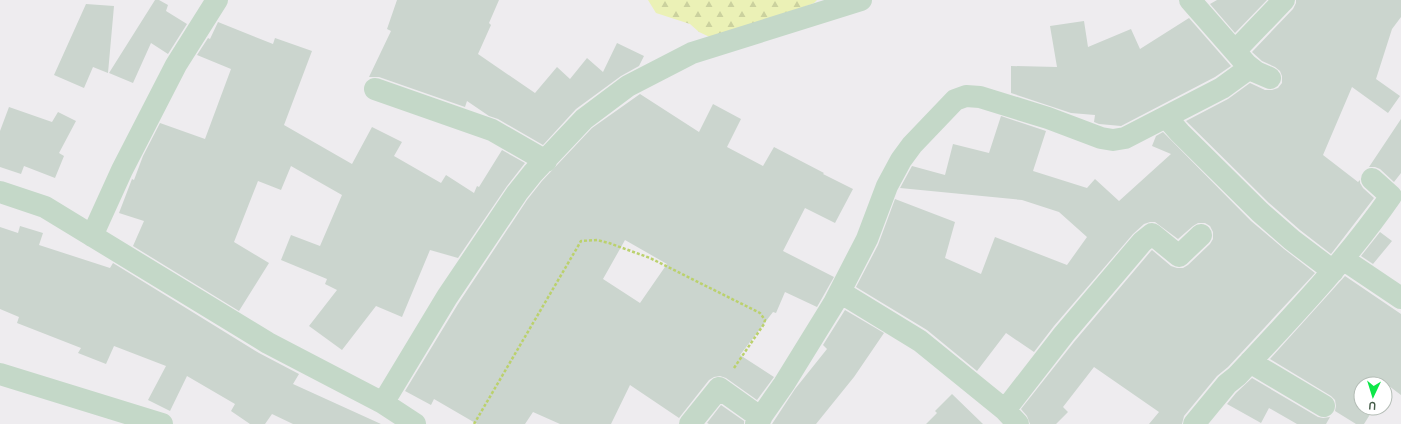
<svg xmlns="http://www.w3.org/2000/svg" width="1401" height="424" viewBox="0 0 1401 424" font-family="Overpass,sans-serif">
  <style>
    .forest { fill: url(#forest-firs) }
    .building { fill: #cbd5ce; fill-rule: evenodd }
    .lines { fill: none; stroke-linecap: round; stroke-linejoin: round }
    .path { stroke: #bbd16d; stroke-width: 2.5; stroke-dasharray: 3 2; stroke-linecap: butt }
    .street { stroke: #c4d8c8; stroke-width: 22 }
  </style>
  <defs>
    <pattern id="forest-firs" width="22" height="20" patternUnits="userSpaceOnUse"><rect width="22" height="20" fill="#ebf1b6"/><path d="M5 1l3.5 6h-7zM16 11l3.5 6h-7z" fill="#cbd19e"/></pattern>
  </defs>
  <rect width="100%" height="100%" fill="#eeecef"/>
  <path class="forest" d="M648,0H817L814,3L796,10L753,45L729,46L699,32L690,24L656,13Z"/>
  <path class="building" d="M155,0H159L168,5L166,11L187,24L168,54L151,43L133,83L109,73Z
    M397,0H499L489,23L491,25L478,54L535,93L557,67L570,79L587,58L603,72L617,43L644,56L639,66L621,76L576,109L543,145L498,119L489,116L467,101L465,107L379,77H369L391,31L387,29Z
    M1217,0H1267L1235,33L1210,4Z
    M1296,0H1401V17L1392,29L1376,79L1400,96L1388,113L1352,87L1323,155L1358,182L1360,180V183L1363,188L1374,198L1331,254L1300,230L1269,203L1186,121L1228,99L1250,83L1265,90H1272L1278,88L1282,83V76L1280,71L1275,67L1262,61L1252,52L1293,9L1296,3Z
    M86,4L114,6L108,73L93,67L84,88L54,75Z
    M1189,18L1231,66L1215,77L1121,126L1099,124L1094,122L1095,115L1071,113L1011,93V66L1057,67L1050,26L1084,21L1088,47L1131,29L1140,49Z
    M218,22L273,44L275,38L312,51L284,125L352,164L372,127L402,142L394,156L441,183L446,175L474,193L477,186L479,187L502,150L525,163L507,186L458,258L430,250L402,317L376,306L342,350L309,326L337,290L325,284L327,279L281,260L291,235L320,246L342,195L291,166L281,190L258,181L234,242L269,263L239,311L133,246L144,221L119,213L132,179L134,180L143,156L160,123L205,139L231,69L197,55L208,38L210,39Z
    M640,94L699,132L713,104L741,119L727,147L763,166L774,147L824,173L823,174L853,189L835,223L805,208L783,251L834,277L817,307L785,292L776,313L773,312L740,355L774,377L757,400L726,378L720,376L714,377L709,380L679,418L630,385L611,424H560L533,412L525,424H477L434,399L431,405L405,391L458,304L527,200L542,181L592,128ZM625,240L667,264L640,303L603,279Z
    M9,107L52,122L58,112L76,121L59,153L64,156L55,178L24,166L21,174L0,167V131Z
    M1001,116L1046,131L1033,171L1087,188L1095,179L1119,201L1171,154L1152,146L1156,136L1163,132L1251,221L1284,249L1315,273L1228,367L1217,376L1184,416L1182,424H1149L1159,412L1094,367L1063,407L1068,412L1056,424H1030L1027,416L1021,409L1074,342L1151,251L1152,250L1171,266L1177,268H1183L1188,265L1210,244L1213,239V232L1210,226L1205,223H1198L1193,226L1178,239L1155,222H1150L1144,224L1133,234L1054,326L1034,352L1006,333L977,371L927,330L856,287L878,245L895,199L955,222L945,258L981,274L995,237L1067,265L1087,237L1059,212L1022,200L900,188L912,166L945,175L953,144L989,153Z
    M1401,119V173L1394,182L1380,169L1375,167H1369Z
    M20,226L43,233L39,245L110,268L113,263L259,353L299,374L293,384L381,424H293L272,414L265,424H250L231,411L235,404L187,376L170,411L148,400L166,366L114,346L106,364L78,353L81,348L17,323L19,317L0,309V227L18,233Z
    M1380,232L1392,241L1373,264L1361,256Z
    M1345,276L1401,314V395L1389,386L1385,392V384H1361V408H1374L1364,424H1356L1335,411L1336,406L1335,400L1331,396L1270,359Z
    M845,310L884,333L854,377L816,424H772L795,389L827,349L823,345Z
    M1252,378L1318,417L1323,418L1330,417L1326,424H1297L1269,408L1261,423L1227,404L1236,393Z
    M952,394L983,424H926L937,413L935,411Z
    M721,405L744,421V424H709L707,423Z"/>
  <g class="lines">
    <path class="path" d="M474,424L581,241L597,240L609,243L650,258L760,313L765,320L764,324L734,368"/>
    <path class="street" d="M1190,0L1247,65L1256,72L1270,78
      M1235,51L1284,0
      M375,89L492,130L546,161
      M1166,117L1180,133L1260,212L1292,240L1333,271
      M0,192L45,207L268,343L383,403L415,424
      M92,236L122,170L176,65L217,0
      M1343,259L1401,298
      M840,292L920,341L1005,410L1018,424
      M1250,362L1324,406
      M0,374L162,424
      M383,403L447,297L517,193L533,173L584,119L628,86L692,53L861,0
      M1005,410L1064,334L1142,242L1152,234L1179,256L1201,235
      M690,424L719,388L761,418
      M756,424L784,384L834,303L867,239L887,186L901,160L912,145L955,100L966,96L980,97L1048,118L1101,138L1113,140L1125,138L1222,88L1244,72L1247,65
      M1194,424L1227,384L1237,376C1291,318 1346,261 1391,196L1372,179"/>
  </g>
  <g transform="translate(1373 396) rotate(184)"><circle r="19" fill="#ffffff" stroke="#b4bdb6"/>
  <path d="M0-3L7 15L0 10L-7 15Z" fill="#0ee749"/>
  <text y="-6" font-size="11" font-weight="bold" text-anchor="middle" fill="#445b48">U</text>
  </g>
</svg>
